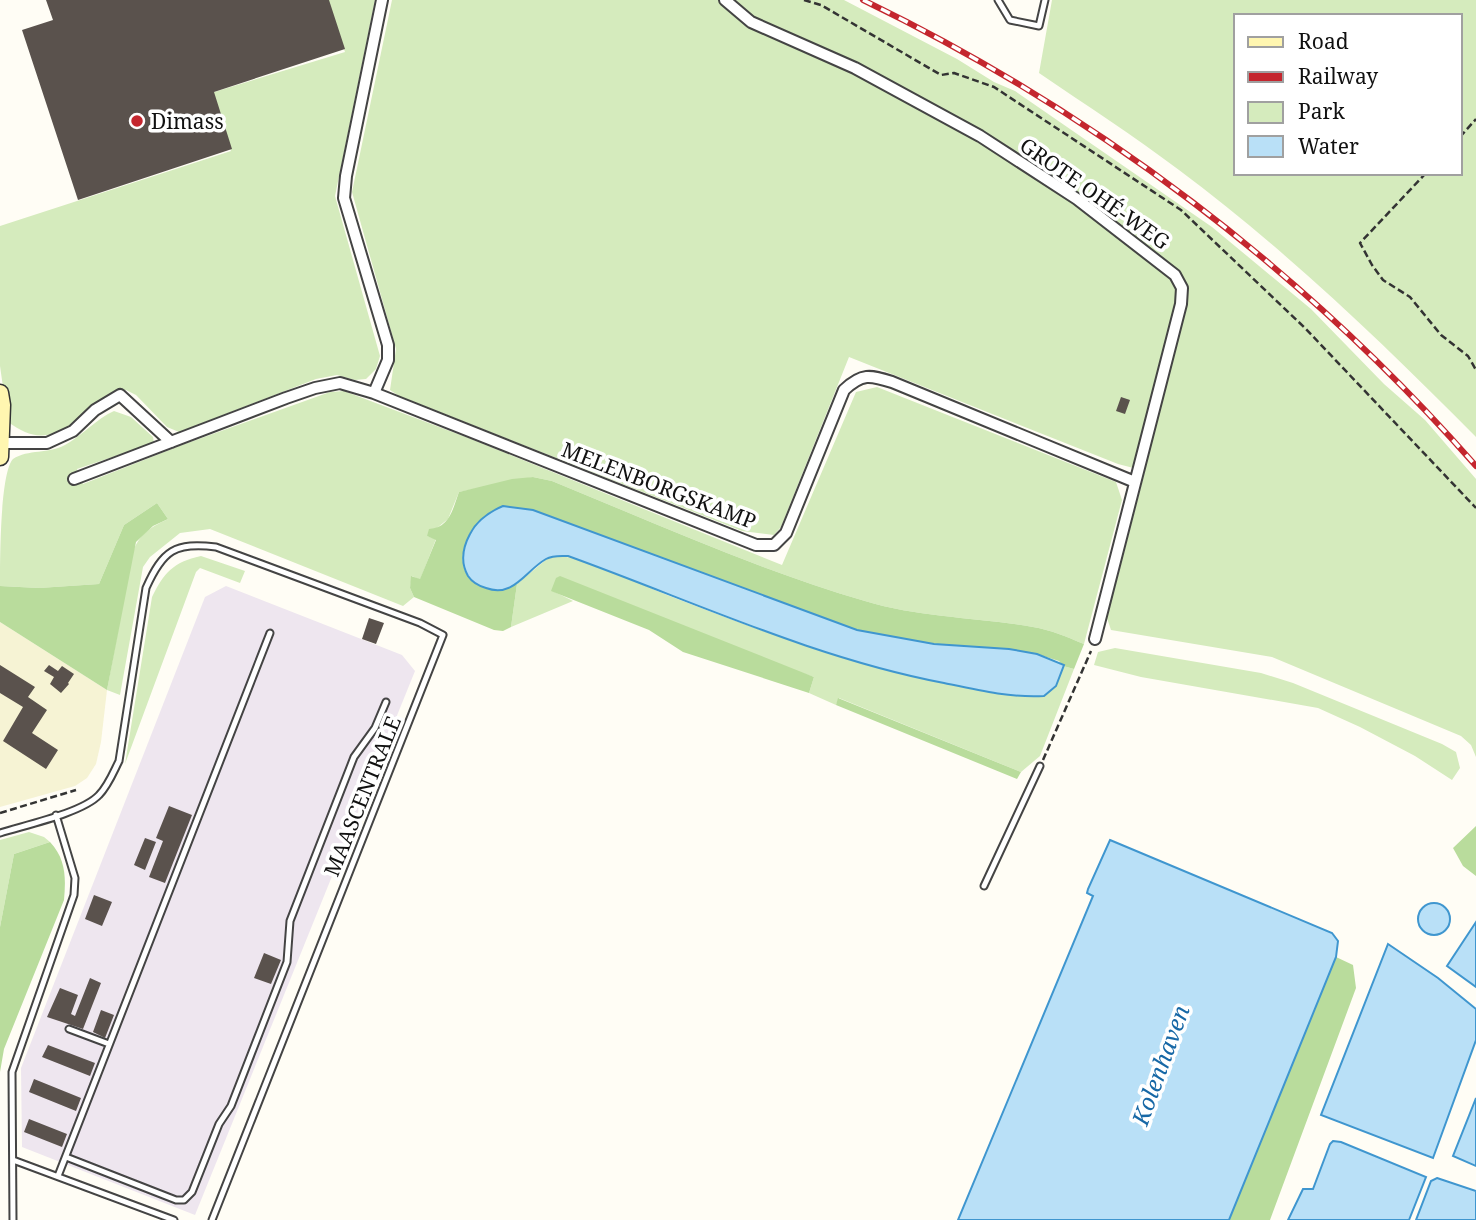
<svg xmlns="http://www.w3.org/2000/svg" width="1476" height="1220" viewBox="0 0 1476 1220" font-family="'Noto Serif',serif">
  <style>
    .industrial { fill: #eee6ef }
    .farmland { fill: #f6f3d4 }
    .green { fill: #d5ebbd; fill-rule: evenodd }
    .forest { fill: #b9dc9c }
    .water { fill: #b9e0f7; stroke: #3f96cf; stroke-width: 2 }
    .building { fill: #5a524d }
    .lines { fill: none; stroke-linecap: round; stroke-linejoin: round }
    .service-casing { stroke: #444; stroke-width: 9 }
    .minor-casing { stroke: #444; stroke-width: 14 }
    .secondary-casing { stroke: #333; stroke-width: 19 }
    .path { stroke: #333; stroke-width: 2.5; stroke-dasharray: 7 3.5; stroke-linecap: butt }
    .service { stroke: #fff; stroke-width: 5 }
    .minor { stroke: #fff; stroke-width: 10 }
    .secondary { stroke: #fff6b0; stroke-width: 16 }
    .rail-casing { stroke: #c4262e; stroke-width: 6 }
    .rail { stroke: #fff; stroke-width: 3.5; stroke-dasharray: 10; stroke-linecap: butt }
    .poi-dot { fill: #c4262e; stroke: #fff; stroke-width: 2.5 }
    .labels { text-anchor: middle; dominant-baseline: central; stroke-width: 7; stroke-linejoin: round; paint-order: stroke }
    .poi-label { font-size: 21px; fill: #111; stroke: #fff; text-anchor: start }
    .street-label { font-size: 21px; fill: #111; stroke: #fff }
    .water-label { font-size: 23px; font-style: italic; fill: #1768a6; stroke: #fff }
  </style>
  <rect width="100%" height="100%" fill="#fffdf5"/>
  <path class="industrial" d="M226,586L402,655L415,671L195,1215L22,1147L21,1068L205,597Z"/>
  <path class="farmland" d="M0,622L107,690L101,742L96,764L87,778L75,786L0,807Z"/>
  <path class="green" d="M326,0H375L335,196L380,356L376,369L366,379L355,380L337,375L316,379L179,432L167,427L136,395L126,390L113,393L68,428C43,440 29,437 8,422L0,366V226L231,151L211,93L345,52Z
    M392,0H844L957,59L994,82L1015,91L1212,227L1311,309L1384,384L1425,420L1476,479V757L1471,745L1461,736L1272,657L1111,630L1107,618L1145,471L1118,464L849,357L781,527L774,535L742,531L399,396L390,390L396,349L352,192Z
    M1052,0H1476V437C1383,343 1286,250 1179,170C1134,136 1086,105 1039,73ZM1236,16H1460V173H1236Z
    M877,387L1116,482L1122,500L1084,644C1067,637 1051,630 1033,627C977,617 921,618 865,601C758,570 655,523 552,481L533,477L459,492L448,519L427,536L436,539L420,580L412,576L410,588L414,597L403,606L210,529L180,533L150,557L143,567L120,695L107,690L132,555C138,535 149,528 168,519L157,503L124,525L99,584L39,588L0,586C0,560 0,473 13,459C28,449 49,454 65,445C83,435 96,419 114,411L131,417L153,437L154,443L77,469L83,484L182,445L330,392L344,391L471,439L782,565L856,392Z
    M201,556L245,571L240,583L200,568L196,572L125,764L152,597C164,573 173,562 201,556Z
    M557,556C588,557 637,583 667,595C762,632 857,666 957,686C976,689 1013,698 1031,696C1039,696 1049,689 1056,686L1063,666L1074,669L1040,756L1021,772L839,698L836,705L809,693L814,677L551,590L573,601L511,627L517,584L548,558Z
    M1115,648L1261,673L1293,683L1442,744L1456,752L1460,768L1452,780L1415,756L1360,727L1318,708L1141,677L1094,665L1098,652Z
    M29,832L44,837L50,842L14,854L0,927V840Z"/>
  <path class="forest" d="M533,477L552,481C655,523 758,570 865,601C921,618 977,617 1033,627C1051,630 1067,637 1084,644L1074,669L1063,666L1059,661L1037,654L1009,649L934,644L857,630L533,510L471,531C467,540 461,552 463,563C466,589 497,595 517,584L511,627L503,631L494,630L414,597L410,588L411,576L420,579L436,540L427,536L429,529C450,528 453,508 459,492L512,479Z
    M157,503L168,519L153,526L136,542L107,690L0,622V586L39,588L99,584L124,525Z
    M560,576L814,677L809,693L683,652L649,630L551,591L556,578Z
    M838,698L1021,772L1017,779L836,705Z
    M1476,826V876L1463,866L1453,848Z
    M50,842C66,859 66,878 64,900L4,1049L0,1072V927L14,854Z
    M1336,957L1353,965L1356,988L1270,1220H1229Z"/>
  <path class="water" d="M503,506L533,510L857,630L934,644L1009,649L1037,654L1064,665L1056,686L1044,696C1011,698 977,690 944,683C813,658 693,601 568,556C560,556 553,555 546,559C525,571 514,598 486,588C479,586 472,582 468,576C460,562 463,547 470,534C477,520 489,512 503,506Z
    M1110,840L1332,933L1338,941L1336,957L1229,1220H958L1093,896L1087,893L1088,889Z
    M1418 919a16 16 0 1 1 32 0a16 16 0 1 1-32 0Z
    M1476,922V987L1447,966Z
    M1388,944L1438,978L1476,1009V1040L1433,1158L1321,1115Z
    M1476,1098V1166L1453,1156Z
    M1333,1141L1341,1142L1426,1177L1409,1220H1288L1303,1189H1313L1330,1144Z
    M1437,1178L1476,1191V1220H1416L1431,1181Z"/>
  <path class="building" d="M46,0H329L345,49L214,92L232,149L78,200L22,30L53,20Z
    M1121,397L1130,400L1125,414L1116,411Z
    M369,618L384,623L376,644L362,639Z
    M0,665L35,687L28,697L47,710L32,733L58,750L46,769L3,741L23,707L0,693Z
    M49,665L58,671L62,666L74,674L68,683L69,684L61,693L50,684L54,677L44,671Z
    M169,806L192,815L165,883L149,877L163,841L156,838Z
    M145,838L156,842L145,870L134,865Z
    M94,895L112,902L102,926L85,919Z
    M264,953L281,960L271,984L254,978Z
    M90,978L101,983L83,1029L47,1017L60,988L78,995L71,1014L75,1016Z
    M101,1010L114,1015L105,1038L93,1032Z
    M48,1045L95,1063L90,1076L42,1057Z
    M34,1079L81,1098L76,1111L29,1092Z
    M29,1119L67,1134L62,1147L24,1132Z"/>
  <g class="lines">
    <defs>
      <path id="service" d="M998,0L1010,20L1039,26L1045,0
        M0,833C25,825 82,813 99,795C108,786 113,773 119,761L146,588C163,550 175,542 216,547L420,623L443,635L212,1220
        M984,886L1040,766
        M69,1029L109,1044
        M66,1157L176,1200H184L192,1192L219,1124L231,1106L287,962L290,921L354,757L375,728L386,702
        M13,1160L174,1220
        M58,1176L270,633
        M13,1220L12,1072L74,895L75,878L56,815"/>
      <path id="minor" d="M725,0L751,22L855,68L980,136L1077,199L1175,275L1182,288L1181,304L1095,639
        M374,393L388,360V345L344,198L346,176L382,0
        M2,443H47L73,431L95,410L120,395L171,442
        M74,479L286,398L315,388L340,383L374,393L756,545H774L786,533L844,390C862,373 870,375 892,382L1135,482"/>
      <path id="secondary" d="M0,393L2,405L0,457"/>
    </defs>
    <use href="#service" class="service-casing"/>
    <use href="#minor" class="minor-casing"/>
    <use href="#secondary" class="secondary-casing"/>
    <path class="path" d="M804,0L821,5L941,75L954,73L994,87L1181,210L1305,328L1476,508
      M1460,137L1476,119
      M1426,173L1360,243L1372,265L1383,280L1410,297L1441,335L1468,356L1476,370
      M1043,760L1091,651
      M0,813L76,790"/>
    <use href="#service" class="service"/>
    <use href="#minor" class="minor"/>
    <use href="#secondary" class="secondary"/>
    <defs>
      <path id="rail" d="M863,0C1095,112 1306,272 1476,466"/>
    </defs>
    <use href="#rail" class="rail-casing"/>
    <use href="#rail" class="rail"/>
  </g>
  <circle class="poi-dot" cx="137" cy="121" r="7"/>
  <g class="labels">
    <g class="poi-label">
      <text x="151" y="121">Dimass</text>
    </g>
    <g class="street-label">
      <text transform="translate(1095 193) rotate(35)">GROTE OHÉ-WEG</text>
      <text transform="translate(659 485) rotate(21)">MELENBORGSKAMP</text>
      <text transform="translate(362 796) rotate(-68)">MAASCENTRALE</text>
    </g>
    <g class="water-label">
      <text transform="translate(1160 1065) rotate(-70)">Kolenhaven</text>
    </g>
  </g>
  <rect x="1234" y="14" width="228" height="161" fill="#ffffff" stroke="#a0a0a0" stroke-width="2"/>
  <rect x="1248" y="37" width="35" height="10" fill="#fff6b0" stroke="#a0a0a0" stroke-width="2"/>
  <text x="1298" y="49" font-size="21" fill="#111111">Road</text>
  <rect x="1248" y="72" width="35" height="10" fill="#c4262e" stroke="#a0a0a0" stroke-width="2"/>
  <text x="1298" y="84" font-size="21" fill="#111111">Railway</text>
  <rect x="1248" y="102" width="35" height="21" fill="#d5ebbd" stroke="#a0a0a0" stroke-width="2"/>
  <text x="1298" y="119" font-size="21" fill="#111111">Park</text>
  <rect x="1248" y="136" width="35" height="21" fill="#b9e0f7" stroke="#a0a0a0" stroke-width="2"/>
  <text x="1298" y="154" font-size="21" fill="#111111">Water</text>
</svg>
